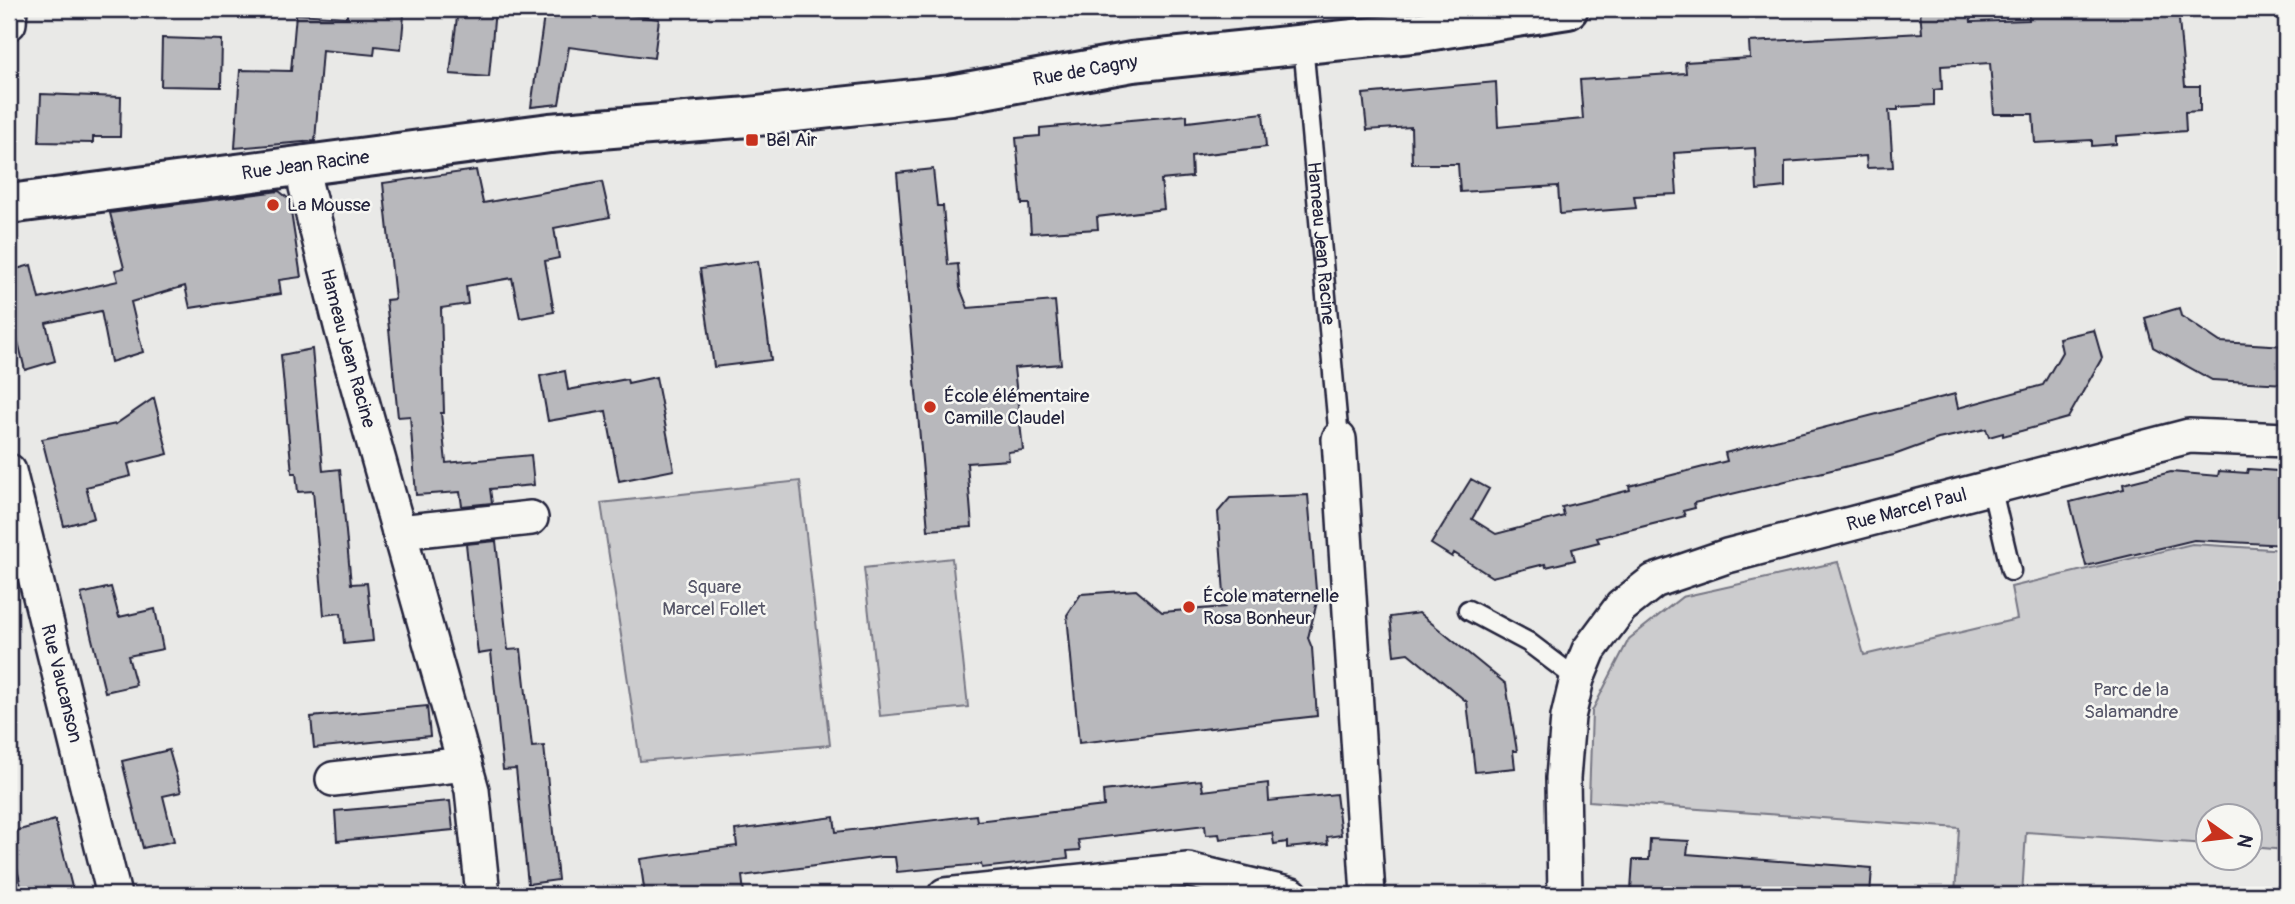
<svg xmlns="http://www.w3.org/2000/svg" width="2295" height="904" viewBox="0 0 2295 904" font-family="Pangolin,sans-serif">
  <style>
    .green { fill: #ccccce; stroke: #777784; stroke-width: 2 }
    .building { fill: #b8b8bc; stroke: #22223b; stroke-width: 2 }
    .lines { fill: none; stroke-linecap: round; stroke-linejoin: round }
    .service-casing { stroke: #22223b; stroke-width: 23 }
    .minor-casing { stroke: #22223b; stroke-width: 38 }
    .secondary-casing { stroke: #22223b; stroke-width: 44 }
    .service { stroke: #f6f6f2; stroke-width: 18 }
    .minor { stroke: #f6f6f2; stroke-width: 33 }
    .secondary { stroke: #f6f6f2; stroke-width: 38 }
    .poi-dot { fill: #c8321e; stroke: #f6f6f2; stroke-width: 2.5 }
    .labels { text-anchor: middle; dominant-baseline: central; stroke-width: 5; stroke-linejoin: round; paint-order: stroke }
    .street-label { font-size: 19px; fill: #22223b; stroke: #f6f6f2 }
    .poi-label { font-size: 19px; fill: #22223b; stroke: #f6f6f2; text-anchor: start }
    .park-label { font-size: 19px; fill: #555567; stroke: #f6f6f2 }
  </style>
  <rect width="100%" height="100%" fill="#e9e9e7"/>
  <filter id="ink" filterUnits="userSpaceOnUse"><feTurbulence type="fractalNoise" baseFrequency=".0143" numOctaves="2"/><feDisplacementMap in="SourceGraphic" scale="14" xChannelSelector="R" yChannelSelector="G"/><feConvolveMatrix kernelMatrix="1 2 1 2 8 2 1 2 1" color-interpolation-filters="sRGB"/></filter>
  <g filter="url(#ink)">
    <path class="green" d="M800,481L830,745L640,761L601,503Z
      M2192,544L2286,550V850L2250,847V816H2208L2207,844L2026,832L2022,895H1955L1959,828L1589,801L1592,711L1629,639L1682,597L1838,562L1864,655L2017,619L2011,587Z
      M952,558L968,707L880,716L864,568Z"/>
    <path class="building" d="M347,9L404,15L401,49L375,46L374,55L322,50L315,141L235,148L240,70L291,71L296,14L347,17Z
      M458,9H495L489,77L450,74Z
      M545,9H585L659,19L654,58L569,47L559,104L531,107Z
      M1920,9H1970L1971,22L2029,20L2028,9H2178L2185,86H2200V111L2185,112L2186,131L2116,136V144L2092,146V140L2035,143L2033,114H1994L1990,63L1941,66L1942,89L1934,90V105L1898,107V110H1889L1893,167L1867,168L1866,156L1785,162V187L1757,190L1755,148L1674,153L1677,194L1634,196L1636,208L1560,214L1558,186L1460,192L1458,164H1412L1411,127L1367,130L1363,94L1496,82L1498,127L1583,119L1580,80L1686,73L1685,62L1750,58L1749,42L1922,33Z
      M162,38L222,40L221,87L161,86Z
      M41,94L121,97L120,137H93V143L39,142Z
      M1263,113L1266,147L1191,156L1192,177L1161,180L1164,209L1097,217L1098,229L1031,233L1029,204H1022L1016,138L1040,136V128L1074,125L1187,115V122Z
      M933,169L937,206H943L948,265L958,264L960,288L968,308L1055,301L1061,364L1014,368L1023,450L1008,452L1009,460L967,463L972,527L928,530L897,173Z
      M476,170L483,203L602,182L610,217L554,228L559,258L545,261L554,312L520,318L512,278L466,286L468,304L441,308L444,413H441L446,463L531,455L534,485L490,489L492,503L462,506L460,492L416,495L410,416L398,417L386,300L395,299L383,183Z
      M279,191L289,199L301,277L279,280L281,294L190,308L185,286L131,302L143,352L111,362L101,311L46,323L55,361L25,370L9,305V271L31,265L39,299L118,281L115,270L124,268L110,213Z
      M758,261L771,360L714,367L700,269Z
      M2179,308L2181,316L2220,342L2286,346V384L2212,380L2153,347L2145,318Z
      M2094,330L2102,358L2068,418L2003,436V433L1989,437L1986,429L1938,439L1894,455L1694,503L1695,508L1683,511L1685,516L1597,538L1599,542L1572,549L1575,560L1546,567L1545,564L1492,577L1454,553L1452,557L1431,544L1471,479L1489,489L1472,519L1496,534L1564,516L1562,507L1630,490L1629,486L1727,461L1725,453L1955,394L1958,408L2043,385L2062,352L2059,338Z
      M312,349L323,471L340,469L351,584L367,583L373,641L344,644L341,613L324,615L313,491L298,492L296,473H292L281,355Z
      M565,371L568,390L627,379L628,383L656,377L674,470L619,481L606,411L548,421L540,376Z
      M154,398L168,454L128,464L131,476L86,487L94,518L64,526L42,439L116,424Z
      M2248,469L2278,471V475L2286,476V545L2194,540L2086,566L2070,502L2124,489L2123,484L2171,472L2218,476L2219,471L2247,473Z
      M1308,495L1317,602L1308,638L1312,648L1317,716L1079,743L1067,615L1081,594L1136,590L1162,612L1225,607L1218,512L1230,498Z
      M496,541L508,650L521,649L532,747L544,746L558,880L528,884L516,769L503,770L491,652L478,654L466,544Z
      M111,587L119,617L155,609L163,649L128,656L136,685L105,692L81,594Z
      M1419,613L1506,684L1517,751H1513L1515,768L1475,772L1467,702L1408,653L1394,655L1390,617Z
      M427,706L430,736L314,748L311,717Z
      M169,750L181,792L163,796L174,841L143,848L122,761Z
      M1201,780L1203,791L1268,783L1269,801L1336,794L1341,835L1327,837L1328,844L1287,848V842L1274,844L1272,833L1220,839L1219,834L1206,835L1205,825L1078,840L1080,850L1067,851L1068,858L982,868L981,864L897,872L895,857H881L742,876L744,893L645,895L640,859L737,846L735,830L834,817L836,832L976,815L977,821L1104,806L1103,791Z
      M450,801L453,830L337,841L335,811Z
      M55,820L74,895H23L9,833Z
      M1650,839L1689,841L1687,854L1872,868L1870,895H1647L1648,890H1631L1633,860H1649Z"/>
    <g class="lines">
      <defs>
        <g id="service">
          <path id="s1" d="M1303,44L1339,439"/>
          <path d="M1991,486L2011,571"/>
          <path d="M1468,610L1528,642L1577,679"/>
        </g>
        <g id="minor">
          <path d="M9,23L10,9"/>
          <path id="s2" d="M303,163L306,187L342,330L472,790L483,895"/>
          <path d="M1339,439L1368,895"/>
          <path id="s3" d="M9,471L114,895"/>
          <path d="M399,532L531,518"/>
          <path d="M333,779L465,764"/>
          <path d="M945,895L1188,870L1292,895"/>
          <path id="s4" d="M1565,895L1563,778L1568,717L1577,679L1589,650L1621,607L1654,581L1727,556L2189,436L2286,440"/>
        </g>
        <g id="secondary">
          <path id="s5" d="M9,204L550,133L749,117L950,95L1132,62L1421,32L1568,9"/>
        </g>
      </defs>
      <use href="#service" class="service-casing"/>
      <use href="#minor" class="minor-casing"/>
      <use href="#secondary" class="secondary-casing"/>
      <use href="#service" class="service"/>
      <use href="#minor" class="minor"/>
      <use href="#secondary" class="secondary"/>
    </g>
  </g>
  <g class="poi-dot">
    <rect x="745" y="133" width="14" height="14" rx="3.5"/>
    <circle cx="273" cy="205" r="7"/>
    <circle cx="930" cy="407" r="7"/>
    <circle cx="1189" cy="607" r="7"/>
  </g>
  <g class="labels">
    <g class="street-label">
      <text stroke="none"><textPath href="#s5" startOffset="1085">Rue de Cagny</textPath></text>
      <text stroke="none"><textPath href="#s5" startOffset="299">Rue Jean Racine</textPath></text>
      <text stroke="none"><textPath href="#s1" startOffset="200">Hameau Jean Racine</textPath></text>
      <text stroke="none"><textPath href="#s2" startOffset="191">Hameau Jean Racine</textPath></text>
      <text stroke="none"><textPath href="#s4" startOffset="607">Rue Marcel Paul</textPath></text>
      <text stroke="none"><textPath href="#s3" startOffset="219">Rue Vaucanson</textPath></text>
    </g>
    <g class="poi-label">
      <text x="766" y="140">Bel Air</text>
      <text x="287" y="205">La Mousse</text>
      <text x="944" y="396">École élémentaire<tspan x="944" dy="22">Camille Claudel</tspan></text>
      <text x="1203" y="596">École maternelle<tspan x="1203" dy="22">Rosa Bonheur</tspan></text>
    </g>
    <g class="park-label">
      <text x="714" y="587">Square<tspan x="714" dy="22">Marcel Follet</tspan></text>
      <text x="2131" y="690">Parc de la<tspan x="2131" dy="22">Salamandre</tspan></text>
    </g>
  </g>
  <rect width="2295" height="904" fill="none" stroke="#f6f6f2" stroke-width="35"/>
  <rect x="18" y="18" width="2260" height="869" fill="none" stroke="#22223b" stroke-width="2.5" filter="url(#ink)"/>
  <g transform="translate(2229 837) rotate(104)"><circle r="33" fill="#f6f6f2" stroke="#a1a1a9" stroke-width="2"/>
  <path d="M0-5L12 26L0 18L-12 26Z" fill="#c8321e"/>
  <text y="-10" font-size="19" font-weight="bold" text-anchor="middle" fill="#22223b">N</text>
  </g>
</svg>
